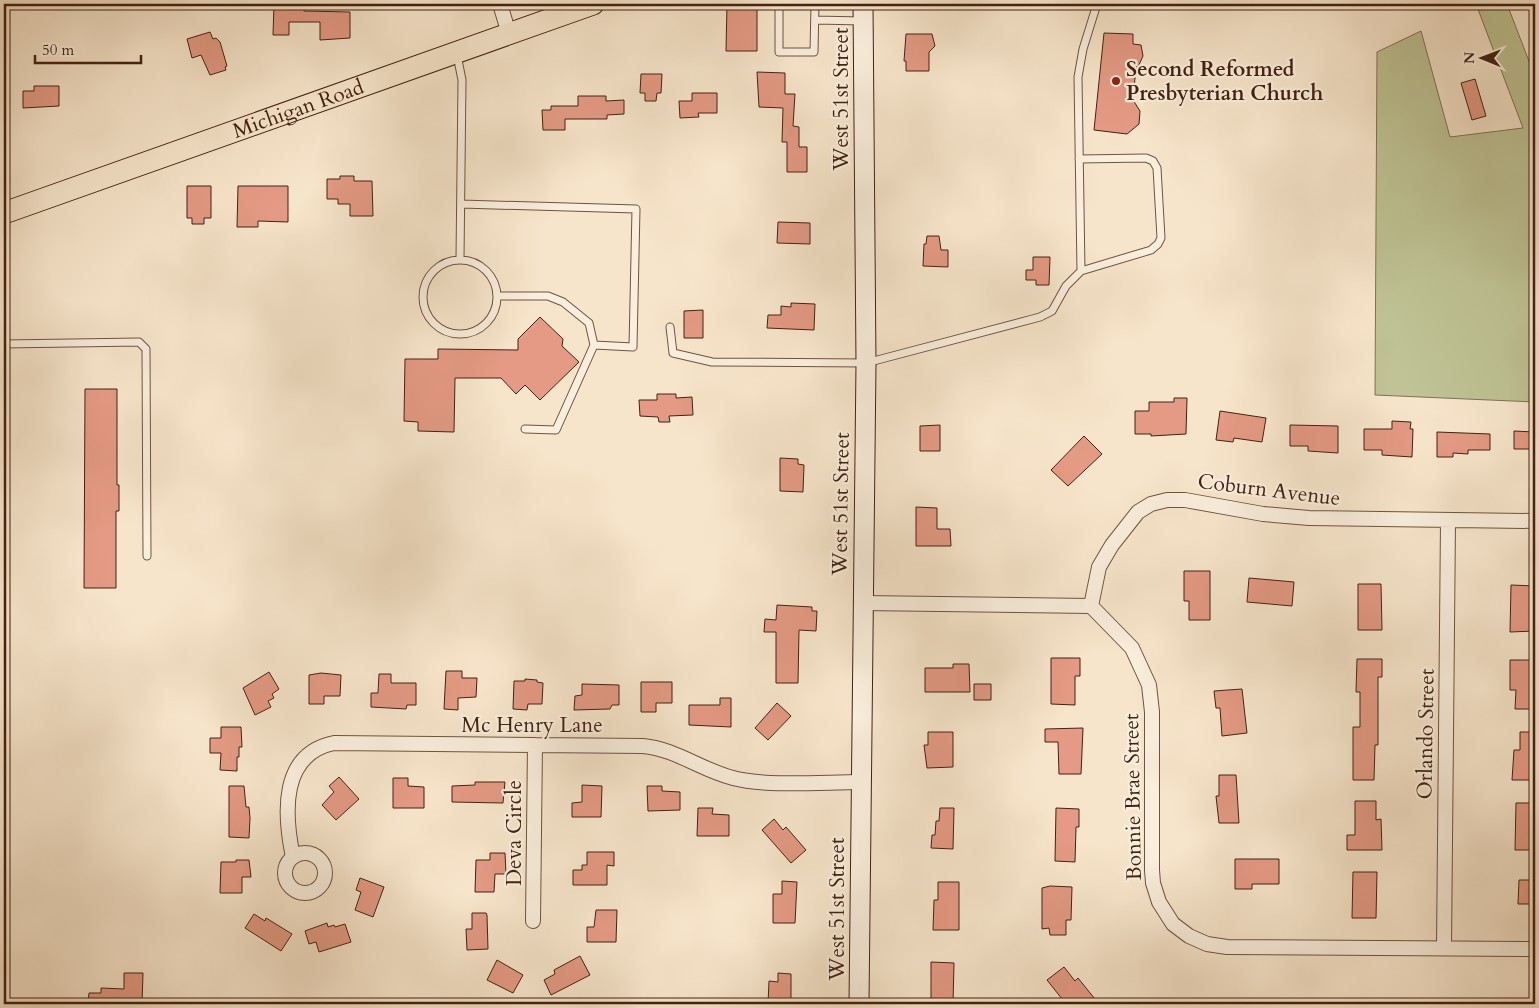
<svg xmlns="http://www.w3.org/2000/svg" width="1539" height="1008" viewBox="0 0 1539 1008" font-family="Cardo,serif">
  <style>
    .green { fill: #bfc395; stroke: #807253 }
    .building { fill: #e49a84; stroke: #422211 }
    .lines { fill: none; stroke-linecap: round; stroke-linejoin: round }
    .lane-casing { stroke: #6f5340; stroke-width: 9 }
    .street-casing { stroke: #6f5340; stroke-width: 16 }
    .secondary-casing { stroke: #422211; stroke-width: 21 }
    .primary-casing { stroke: #422211; stroke-width: 23 }
    .lane { stroke: #faeedd; stroke-width: 7 }
    .street { stroke: #faeedd; stroke-width: 14 }
    .secondary { stroke: #faeedd; stroke-width: 19 }
    .primary { stroke: #f7e5cb; stroke-width: 21 }
    .poi-dot { fill: #8f2418; stroke: #faeedd; stroke-width: 2 }
    .labels { text-anchor: middle; dominant-baseline: central; stroke-width: 4.5; stroke-linejoin: round; paint-order: stroke }
    .poi-label { font-size: 21px; font-weight: bold; fill: #422211; stroke: #faeedd; text-anchor: start }
    .street-label { font-size: 21px; fill: #422211; stroke: #faeedd }
  </style>
  <rect width="100%" height="100%" fill="#f7e5cb"/>
  <filter id="stains"><feTurbulence type="fractalNoise" baseFrequency=".004" numOctaves="4"/><feColorMatrix values="0 0 0 0 .2 0 0 0 0 .09 0 0 0 0 .02 0 0 0 .5 -.17"/></filter>
  <radialGradient id="worn" r=".72"><stop offset=".6" stop-color="#630" stop-opacity="0"/><stop offset="1" stop-color="#630" stop-opacity=".3"/></radialGradient>
  <path class="green" d="M1476,4H1507L1532,69H1535V402L1375,395L1377,52L1421,31L1450,137L1523,128Z"/>
  <path class="building" d="M274,4H304V11L350,12V38L320,40V22H289V35H273Z
    M727,4H757V51H726Z
    M210,32L213,39L216,38L220,42L227,66L225,67L226,70L210,75L201,55L192,58L187,39Z
    M1104,33L1133,34V44L1141,45L1143,56L1138,67H1136L1133,100L1140,111L1139,124L1127,134L1094,130Z
    M906,34H932L935,46L929,52V71H906V61H904Z
    M757,72L785,73V94H795L793,126L799,127V147H807V172H787V142H782L783,108L759,107Z
    M641,74H662L661,93H657L656,101H645V93H640Z
    M1475,79L1486,116L1472,120L1461,83Z
    M34,86H59V106L23,108V91H34Z
    M692,93H717V113H698L699,117L680,118L679,101H692Z
    M578,96H606V101L624,100V114L607,115V119H565V130H543L542,110H551V106H578Z
    M340,176H354V181H372L373,216H350V204H338V199H327V179H340Z
    M187,186H211V218H204V224H192V218H187Z
    M238,186H288V222L258,221V227H237Z
    M778,222L810,223V244L777,243Z
    M927,236H939L941,250H948V267L923,266L924,244H926Z
    M1033,257H1050L1049,285H1036V280H1026V270H1033Z
    M791,303L815,304L814,330L767,328L768,315H781V306L791,307Z
    M703,310V338H684V311Z
    M540,317L563,339L562,346L579,362L540,400L525,385L516,394L501,378H455L454,432L418,431V422L404,421L405,359H438V349L518,350V339Z
    M85,389H117V485H119V511H116V588H84Z
    M657,394H676V398L692,397L693,415L669,416L670,422H659L658,417L640,416L639,400H657Z
    M1174,398H1187L1186,434L1151,436V434H1135V411H1149V402H1174Z
    M1220,411L1266,418L1262,442L1234,438L1233,442L1216,440Z
    M1392,421L1411,422L1410,429H1413L1412,457L1382,455V450H1364V429H1392Z
    M940,425V451H920V426Z
    M1290,425L1338,426V453L1308,451V446H1290Z
    M1514,431L1535,432V449H1514Z
    M1437,432L1490,434V450H1468V454L1453,453V457H1437Z
    M1084,436L1102,454L1068,486L1051,470Z
    M780,458L798,459V464L804,465L803,492L780,491Z
    M916,507L937,508V529H950L951,546H916Z
    M1184,571H1210V620H1189V601H1184Z
    M1249,578L1294,582L1292,606L1247,602Z
    M1358,584H1381L1382,630H1358Z
    M1511,585L1535,586V631L1510,632Z
    M777,605L812,607V611H817L816,631L799,630L798,683H776V632H764L765,619L776,620Z
    M1051,658H1080V676H1075V705L1051,704Z
    M1357,659H1382V677H1378V745H1375L1374,780H1353V727H1360V692H1356Z
    M1510,660H1535V709H1515L1516,690H1510Z
    M953,664H969L970,692H925V668H953Z
    M446,671H462V678H477L476,697L458,698V710L444,709Z
    M269,672L279,689L272,694L274,698L268,701L271,707L255,715L243,688Z
    M321,673L341,675L340,696H324V704H309V675Z
    M379,674H391V683H416V705H407L406,709L371,707V693H378Z
    M525,679L537,680V682L543,683L542,704H528L527,710L513,709L514,681H525Z
    M641,682H672V703H656V712H641Z
    M582,684L619,685V705H612L610,709L574,710L575,696L582,695Z
    M974,684H991V700H974Z
    M1242,689L1247,733L1222,736L1220,708H1216L1214,691Z
    M720,698H731V727L689,725V705H720Z
    M777,703L791,716L768,740L755,728Z
    M221,727H241L242,747H239V757H237V771L220,770L221,753H210V738H221Z
    M1083,728L1081,774H1059L1058,742H1045V729Z
    M928,732H953V767L927,768L924,745H928Z
    M1520,732H1535V780H1512L1514,750H1520Z
    M1219,775H1236L1239,823H1219L1216,796H1219Z
    M339,777L359,799L336,820L322,805L334,792L329,786Z
    M393,778H408V786L424,787V808H393Z
    M475,782H505L503,803L452,802V786L475,785Z
    M582,785L602,786L601,817H572V803L582,802Z
    M229,786H244L246,807H249L250,818L249,838L229,837Z
    M647,786H662V791L680,792V810L648,811Z
    M1355,801H1376V820L1381,819L1382,850H1347V835H1355Z
    M1516,803H1535V850H1515Z
    M698,808H713L712,814L729,815V836H697Z
    M940,808H954L953,849L931,848L932,835H935L936,821H939Z
    M1056,808L1079,809V827H1076L1075,862L1055,861Z
    M774,819L783,830L786,827L806,850L791,863L762,830Z
    M587,852H614V866L607,865V885H573V870H582V865H587Z
    M490,853H505L506,874H495L494,892H475L476,860H490Z
    M1235,859H1279V884H1252V889H1235Z
    M236,860H249L251,877H242V893H220L221,862H236Z
    M1353,872H1377L1376,918H1352Z
    M360,878L384,887L373,917L355,910L361,892L356,890Z
    M1519,880H1535V904H1518Z
    M782,881L797,882L795,923H773V894H782Z
    M938,882H959V930H933L934,900H938Z
    M1050,886L1072,887L1071,920H1066V935H1050L1049,928L1042,929V888Z
    M596,910H617L616,942H587V927H594Z
    M472,913H486L487,915L488,949L467,950L466,929H472Z
    M254,914L265,921L266,918L292,934L281,951L245,928Z
    M327,923L328,927L334,925L335,927L345,924L351,942L319,952L316,942L309,944L305,931Z
    M580,956L590,975L551,995L544,980L555,974L554,970Z
    M497,960L523,975L513,993L487,980Z
    M931,962L954,963L953,1003H931Z
    M1064,967L1075,981L1078,978L1099,1004H1066L1047,980Z
    M124,973H143L142,1004H88L89,993H101V988L124,989Z
    M778,973L791,974V1000H789V1004H768L769,981L778,982Z"/>
  <g class="lines">
    <defs>
      <path id="lane" d="M779,4V52H814L815,4
        M815,20L863,21
        M457,55L462,80L460,259
        M1079,159L1146,158L1153,161L1157,168L1161,238L1158,244L1151,250L1081,271
        M461,204L636,209L633,347L594,345L589,323L563,302L548,296H498
        M423 297a37 37 0 1 1 74 0a37 37 0 1 1-74 0Z
        M670,327L673,353L712,362L866,363L1040,317L1052,311L1066,286L1081,271L1078,77L1083,49L1097,4
        M4,344L139,342L146,349L147,556
        M525,429L556,430L594,345"/>
      <path id="street" d="M500,4L509,34
        M862,603L1091,606L1132,648L1149,685L1152,712V870L1153,883L1159,902L1173,924L1189,936L1207,944L1227,947L1535,949
        M1091,606L1099,567L1112,545L1138,512L1151,504L1167,500H1185L1263,514L1309,518L1535,521
        M285 873a20 20 0 1 1 40 0a20 20 0 1 1-40 0Z
        M293,857C284,814 280,754 334,743L643,746C676,749 701,770 733,778C767,787 824,782 860,782
        M533,921L535,745
        M1444,948L1448,521"/>
      <path id="secondary" d="M859,1004L866,363L863,4"/>
      <g id="primary">
        <path id="s1" d="M4,213L593,4"/>
      </g>
    </defs>
    <use href="#lane" class="lane-casing"/>
    <use href="#street" class="street-casing"/>
    <use href="#secondary" class="secondary-casing"/>
    <use href="#primary" class="primary-casing"/>
    <use href="#lane" class="lane"/>
    <use href="#street" class="street"/>
    <use href="#secondary" class="secondary"/>
    <use href="#primary" class="primary"/>
  </g>
  <circle class="poi-dot" cx="1116" cy="81" r="5"/>
  <g class="labels">
    <g class="poi-label">
      <text x="1126" y="69">Second Reformed<tspan x="1126" dy="24">Presbyterian Church</tspan></text>
    </g>
    <g class="street-label">
      <text transform="translate(841 99) rotate(-90)">West 51st Street</text>
      <text stroke="none"><textPath href="#s1" startOffset="312">Michigan Road</textPath></text>
      <text transform="translate(1269 490) rotate(7)">Coburn Avenue</text>
      <text transform="translate(841 504) rotate(-89)">West 51st Street</text>
      <text x="532" y="725">Mc Henry Lane</text>
      <text transform="translate(1426 734) rotate(-89)">Orlando Street</text>
      <text transform="translate(1133 797) rotate(-91)">Bonnie Brae Street</text>
      <text transform="translate(514 833) rotate(-90)">Deva Circle</text>
      <text transform="translate(837 909) rotate(-90)">West 51st Street</text>
    </g>
  </g>
  <rect width="1539" height="1008" fill="none" stroke="#f7e5cb" stroke-width="20"/>
  <rect x="5" y="5" width="1529" height="998" fill="none" stroke="#422211" stroke-width="2.5"/>
  <rect x="10" y="10" width="1519" height="988" fill="none" stroke="#422211"/>
  <g transform="translate(1482 58) rotate(271)" stroke="#faeedd" stroke-width="4" paint-order="stroke">
  <path d="M0-4L9 19L0 12L-9 19Z" fill="#422211"/>
  <text y="-8" font-size="14" font-weight="bold" text-anchor="middle" fill="#422211">N</text>
  </g>
  <path d="M35 55v8h106v-8" fill="none" stroke="#422211" stroke-width="2.5"/>
  <text x="42" y="55" font-size="15" fill="#422211" stroke="#faeedd" stroke-width="4" paint-order="stroke">50 m</text>
  <rect width="100%" height="100%" filter="url(#stains)"/>
  <rect width="100%" height="100%" fill="url(#worn)"/>
</svg>
